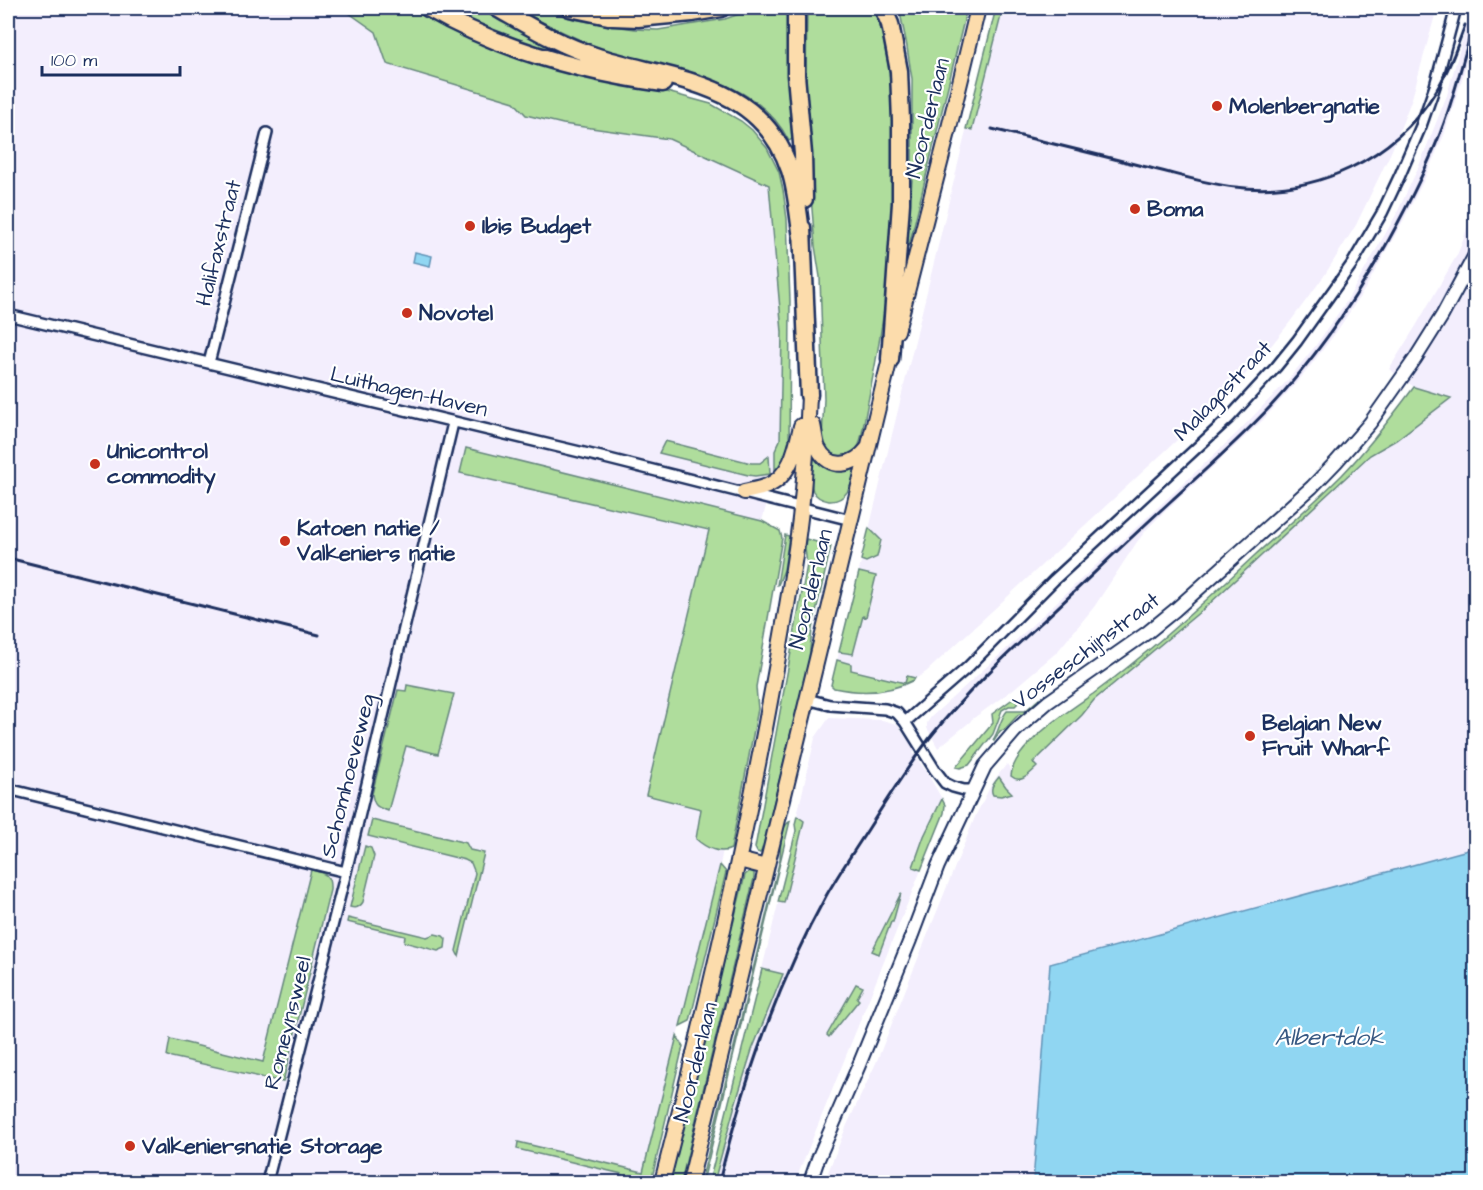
<svg xmlns="http://www.w3.org/2000/svg" width="1483" height="1190" viewBox="0 0 1483 1190" font-family="'Architects Daughter',sans-serif">
  <style>
    .built { fill: #f3eefd }
    .green { fill: #afdd9c; stroke: #65867d; stroke-width: 1.5 }
    .water { fill: #90d6f2; stroke: #6193b7; stroke-width: 1.5 }
    .lines { fill: none; stroke-linecap: round; stroke-linejoin: round }
    .street-casing { stroke: #1b2f5e; stroke-width: 14 }
    .secondary-casing { stroke: #1b2f5e; stroke-width: 16 }
    .primary-casing { stroke: #1b2f5e; stroke-width: 18 }
    .highway-casing { stroke: #1b2f5e; stroke-width: 21 }
    .street { stroke: #fff; stroke-width: 9 }
    .secondary { stroke: #fff; stroke-width: 12 }
    .primary { stroke: #fcdcac; stroke-width: 14 }
    .highway { stroke: #fcdcac; stroke-width: 16 }
    .rail { stroke: #1b2f5e; stroke-width: 3 }
    .poi-dot { fill: #c8321e; stroke: #fff; stroke-width: 2 }
    .labels { text-anchor: middle; dominant-baseline: central; stroke-width: 4.5; stroke-linejoin: round; paint-order: stroke }
    .poi-label { font-size: 22px; font-weight: bold; fill: #1b2f5e; stroke: #fff; text-anchor: start }
    .street-label { font-size: 22px; fill: #1b2f5e; stroke: #fff }
    .water-label { font-size: 24px; font-style: italic; fill: #385983; stroke: #fff }
  </style>
  <rect width="100%" height="100%" fill="#fff"/>
  <filter id="ink" filterUnits="userSpaceOnUse"><feTurbulence type="fractalNoise" baseFrequency=".0167" numOctaves="2"/><feDisplacementMap in="SourceGraphic" scale="12" xChannelSelector="R" yChannelSelector="G"/><feConvolveMatrix kernelMatrix="1 2 1 2 8 2 1 2 1" color-interpolation-filters="sRGB"/></filter>
  <g filter="url(#ink)">
    <path class="built" d="M8,8H342L376,32L387,64L514,102L526,116L563,124L669,139L769,185L782,332L781,392L780,440L775,451V472L762,521L777,529L780,531L782,538L756,687L720,865L641,1182H8Z
      M996,8H1437L1412,98L1392,150L1356,225L1324,276L1290,322L1266,352L1228,393L926,672L914,680L901,687L883,691L863,692L834,688L831,685Z
      M1471,8H1475V27L1463,76L1444,135L1424,180L1403,221L1365,289L1337,331L1305,373L1263,420L1164,512L1148,528L1137,542L1094,607L1057,652L1011,691L971,720V721L938,748L927,728V723L931,717L1014,642L1236,434L1287,381L1316,345L1346,302L1367,266L1396,215L1419,166L1447,95Z
      M1475,200V848L1050,964L1033,1182H824L847,1125L876,1063L975,817L989,789L998,775L1007,764L1012,771V775L1018,780H1022L1037,767L1033,763L1082,715L1094,700L1207,606L1370,455L1396,440L1450,399L1414,387L1389,369L1416,326L1457,255L1464,238Z
      M829,718L882,720L896,724L899,727L915,751L913,753L926,771L942,799L924,836L913,866L921,870L795,1182H714L735,1105L752,1050L782,975L762,969L796,831L795,824L815,738Z"/>
    <path class="green" d="M342,8H411L455,32L520,59L577,76L647,90L667,92L711,104L741,121L752,130L767,148L779,172L783,190L787,219L790,301L789,452L784,463L775,472V451L780,440L782,332L769,185L669,139L563,124L526,115L514,102L387,64L376,32Z
      M436,8H480L523,33L546,44L606,67L569,62Z
      M515,8H541L573,19L607,25L635,29L658,30L725,19L756,8H789V67L792,139L789,141C755,74 673,73 610,52C578,40 545,24 515,8Z
      M807,8H873C889,46 892,88 893,129C895,196 892,264 881,330C876,365 868,399 862,434L859,445L854,452L842,458L834,456L824,447L822,439L824,399L820,277L815,246L807,147L806,77Z
      M899,8H967L909,246L907,244L912,180V79L906,41Z
      M996,8H1003L972,130L966,129Z
      M1414,387L1451,398L1396,440L1370,455L1207,606L1094,700L1082,715L1033,763L1037,767C1029,774 1021,785 1011,776C1013,746 1070,710 1093,694C1150,652 1203,604 1255,555C1284,529 1314,503 1342,475C1368,448 1391,418 1414,387Z
      M665,441L751,463H760L769,456L770,474L755,476L748,475L659,453Z
      M466,448L762,521L780,531L782,538L756,687L758,709L731,849C719,855 705,847 696,839L701,809L646,795L709,530L460,473Z
      M816,456L855,466L856,468C852,483 848,502 829,501C823,500 816,497 813,491C809,482 813,468 814,458Z
      M869,528L881,540L877,557L866,562L861,560Z
      M785,535L789,536L784,570L778,585H777Z
      M806,539L831,546L812,629L809,660L762,850L760,853L757,852L755,848L807,565L805,548Z
      M859,572L876,576L866,617L863,616L853,654L839,652Z
      M837,660L851,664V670L905,683L907,676L915,678L914,680C889,693 862,694 834,688L831,685Z
      M407,685L454,694L438,754L406,746L388,811C377,807 374,807 372,794L398,690L406,691Z
      M1014,698L1018,703L1015,706H1009L1002,710L993,734L969,765L960,768L956,767L993,723L992,714Z
      M1039,699H1042L1024,715L1019,714L1004,730L1000,731L994,741L993,740C999,731 1000,719 1007,711H1025Z
      M999,777L1006,787L1012,793L1001,796L993,795C989,788 995,782 999,777Z
      M942,799L945,805L944,813L921,870L913,867L924,836Z
      M797,816L804,821L784,903L778,902L796,831L795,824Z
      M372,820L466,843L470,850L484,853L459,956L458,955L456,951L475,873L471,863L465,860L368,836Z
      M790,821L703,1182H701L780,859C781,846 779,829 790,821Z
      M365,846L371,848L374,856L363,902C360,907 356,909 350,907Z
      M720,865L726,872L690,1021L680,1026Z
      M311,870C324,873 331,874 330,890L283,1082L167,1056L170,1039L263,1062Z
      M750,871L754,873V878L681,1182H670L745,875Z
      M901,893L893,922H891L879,954L872,951Z
      M348,918L427,937L435,934L443,936L446,939L445,948L438,951L404,942L405,936L347,922Z
      M762,969L783,974L752,1050L735,1105L714,1182H709Z
      M856,984L863,987L857,998L859,1000L829,1037L827,1035Z
      M677,1036L683,1046L651,1182H627L622,1174L517,1149L518,1142L643,1172Z"/>
    <path class="water" d="M415,252L432,256L430,266L413,262Z
      M1475,848V1182H1033L1050,964Z"/>
    <g class="lines">
      <defs>
        <path id="street" d="M8,315L605,458L851,520
          M209,363L267,133
          M807,699L830,705L885,709L897,713L905,722L935,770L945,783L953,787L964,790H973
          M905,722L968,667L1054,580L1229,418L1276,367L1297,341L1352,264L1382,213L1400,175L1421,126L1435,86L1456,8
          M8,789L346,872L453,423
          M267,1182L346,872"/>
        <path id="secondary" d="M810,1182L818,1159L859,1065L910,940L938,866L985,766L1015,731L1027,720L1048,702L1148,632L1175,610L1312,487L1336,462L1370,423L1415,359L1442,316L1476,253"/>
        <path id="primary" d="M897,331L949,128L978,8
          M813,425C815,433 815,441 818,448C830,472 854,466 868,448
          M744,492C751,490 760,489 767,486C791,476 796,448 801,426
          M739,860L766,867
          M662,1182C701,1030 737,877 766,723C776,669 786,616 794,562C803,506 807,451 809,395
          M690,1182L892,350"/>
        <path id="highway" d="M428,8C501,50 581,72 663,83
          M497,8C529,26 560,45 595,56C671,81 760,80 790,170C797,191 798,215 802,237
          M570,8L613,17L638,18L692,13L721,8
          M796,8V75L803,154L804,199
          M883,8L890,24L899,71L901,121V203L890,359
          M802,228L809,395"/>
      </defs>
      <use href="#street" class="street-casing"/>
      <use href="#secondary" class="secondary-casing"/>
      <use href="#primary" class="primary-casing"/>
      <use href="#highway" class="highway-casing"/>
      <use href="#street" class="street"/>
      <use href="#secondary" class="secondary"/>
      <use href="#primary" class="primary"/>
      <use href="#highway" class="highway"/>
      <path class="rail" d="M992,129C1042,141 1092,153 1142,166C1173,173 1204,184 1235,187C1315,197 1394,159 1436,91C1449,70 1457,47 1465,25
        M8,558L319,635
        M719,1182C743,1084 777,985 826,896C840,871 857,847 872,823C891,793 910,763 932,735C965,694 1003,658 1042,622C1085,582 1128,540 1172,500C1205,470 1239,440 1270,407C1316,358 1353,303 1386,245C1408,205 1429,165 1444,123C1457,87 1466,50 1476,13"/>
    </g>
  </g>
  <g class="poi-dot">
    <circle cx="1217" cy="106" r="6"/>
    <circle cx="1135" cy="209" r="6"/>
    <circle cx="470" cy="226" r="6"/>
    <circle cx="407" cy="313" r="6"/>
    <circle cx="95" cy="464" r="6"/>
    <circle cx="285" cy="541" r="6"/>
    <circle cx="1250" cy="736" r="6"/>
    <circle cx="130" cy="1146" r="6"/>
  </g>
  <g class="labels">
    <g class="poi-label">
      <text x="1229" y="106">Molenbergnatie</text>
      <text x="1147" y="209">Boma</text>
      <text x="482" y="226">Ibis Budget</text>
      <text x="419" y="313">Novotel</text>
      <text x="107" y="451">Unicontrol<tspan x="107" dy="25">commodity</tspan></text>
      <text x="297" y="528">Katoen natie /<tspan x="297" dy="25">Valkeniers natie</tspan></text>
      <text x="1262" y="723">Belgian New<tspan x="1262" dy="25">Fruit Wharf</tspan></text>
      <text x="142" y="1146">Valkeniersnatie Storage</text>
    </g>
    <g class="street-label">
      <text transform="translate(928 118) rotate(-76)">Noorderlaan</text>
      <text transform="translate(219 243) rotate(-76)">Halifaxstraat</text>
      <text transform="translate(1223 391) rotate(-46)">Malagastraat</text>
      <text transform="translate(409 392) rotate(13)">Luithagen-Haven</text>
      <text transform="translate(811 589) rotate(-76)">Noorderlaan</text>
      <text transform="translate(1086 651) rotate(-37)">Vosseschijnstraat</text>
      <text transform="translate(348 776) rotate(-76)">Schomhoeveweg</text>
      <text transform="translate(288 1023) rotate(-76)">Romeynsweel</text>
      <text transform="translate(696 1062) rotate(-76)">Noorderlaan</text>
    </g>
    <g class="water-label">
      <text x="1329" y="1038">Albertdok</text>
    </g>
  </g>
  <rect width="1483" height="1190" fill="none" stroke="#fff" stroke-width="30"/>
  <rect x="15" y="15" width="1453" height="1160" fill="none" stroke="#1b2f5e" stroke-width="2" filter="url(#ink)"/>
  <path d="M42 66v9h138v-9" fill="none" stroke="#1b2f5e" stroke-width="3"/>
  <text x="51" y="66" font-size="18" fill="#1b2f5e" stroke="#ffffff" stroke-width="4.5" paint-order="stroke">100 m</text>
</svg>
